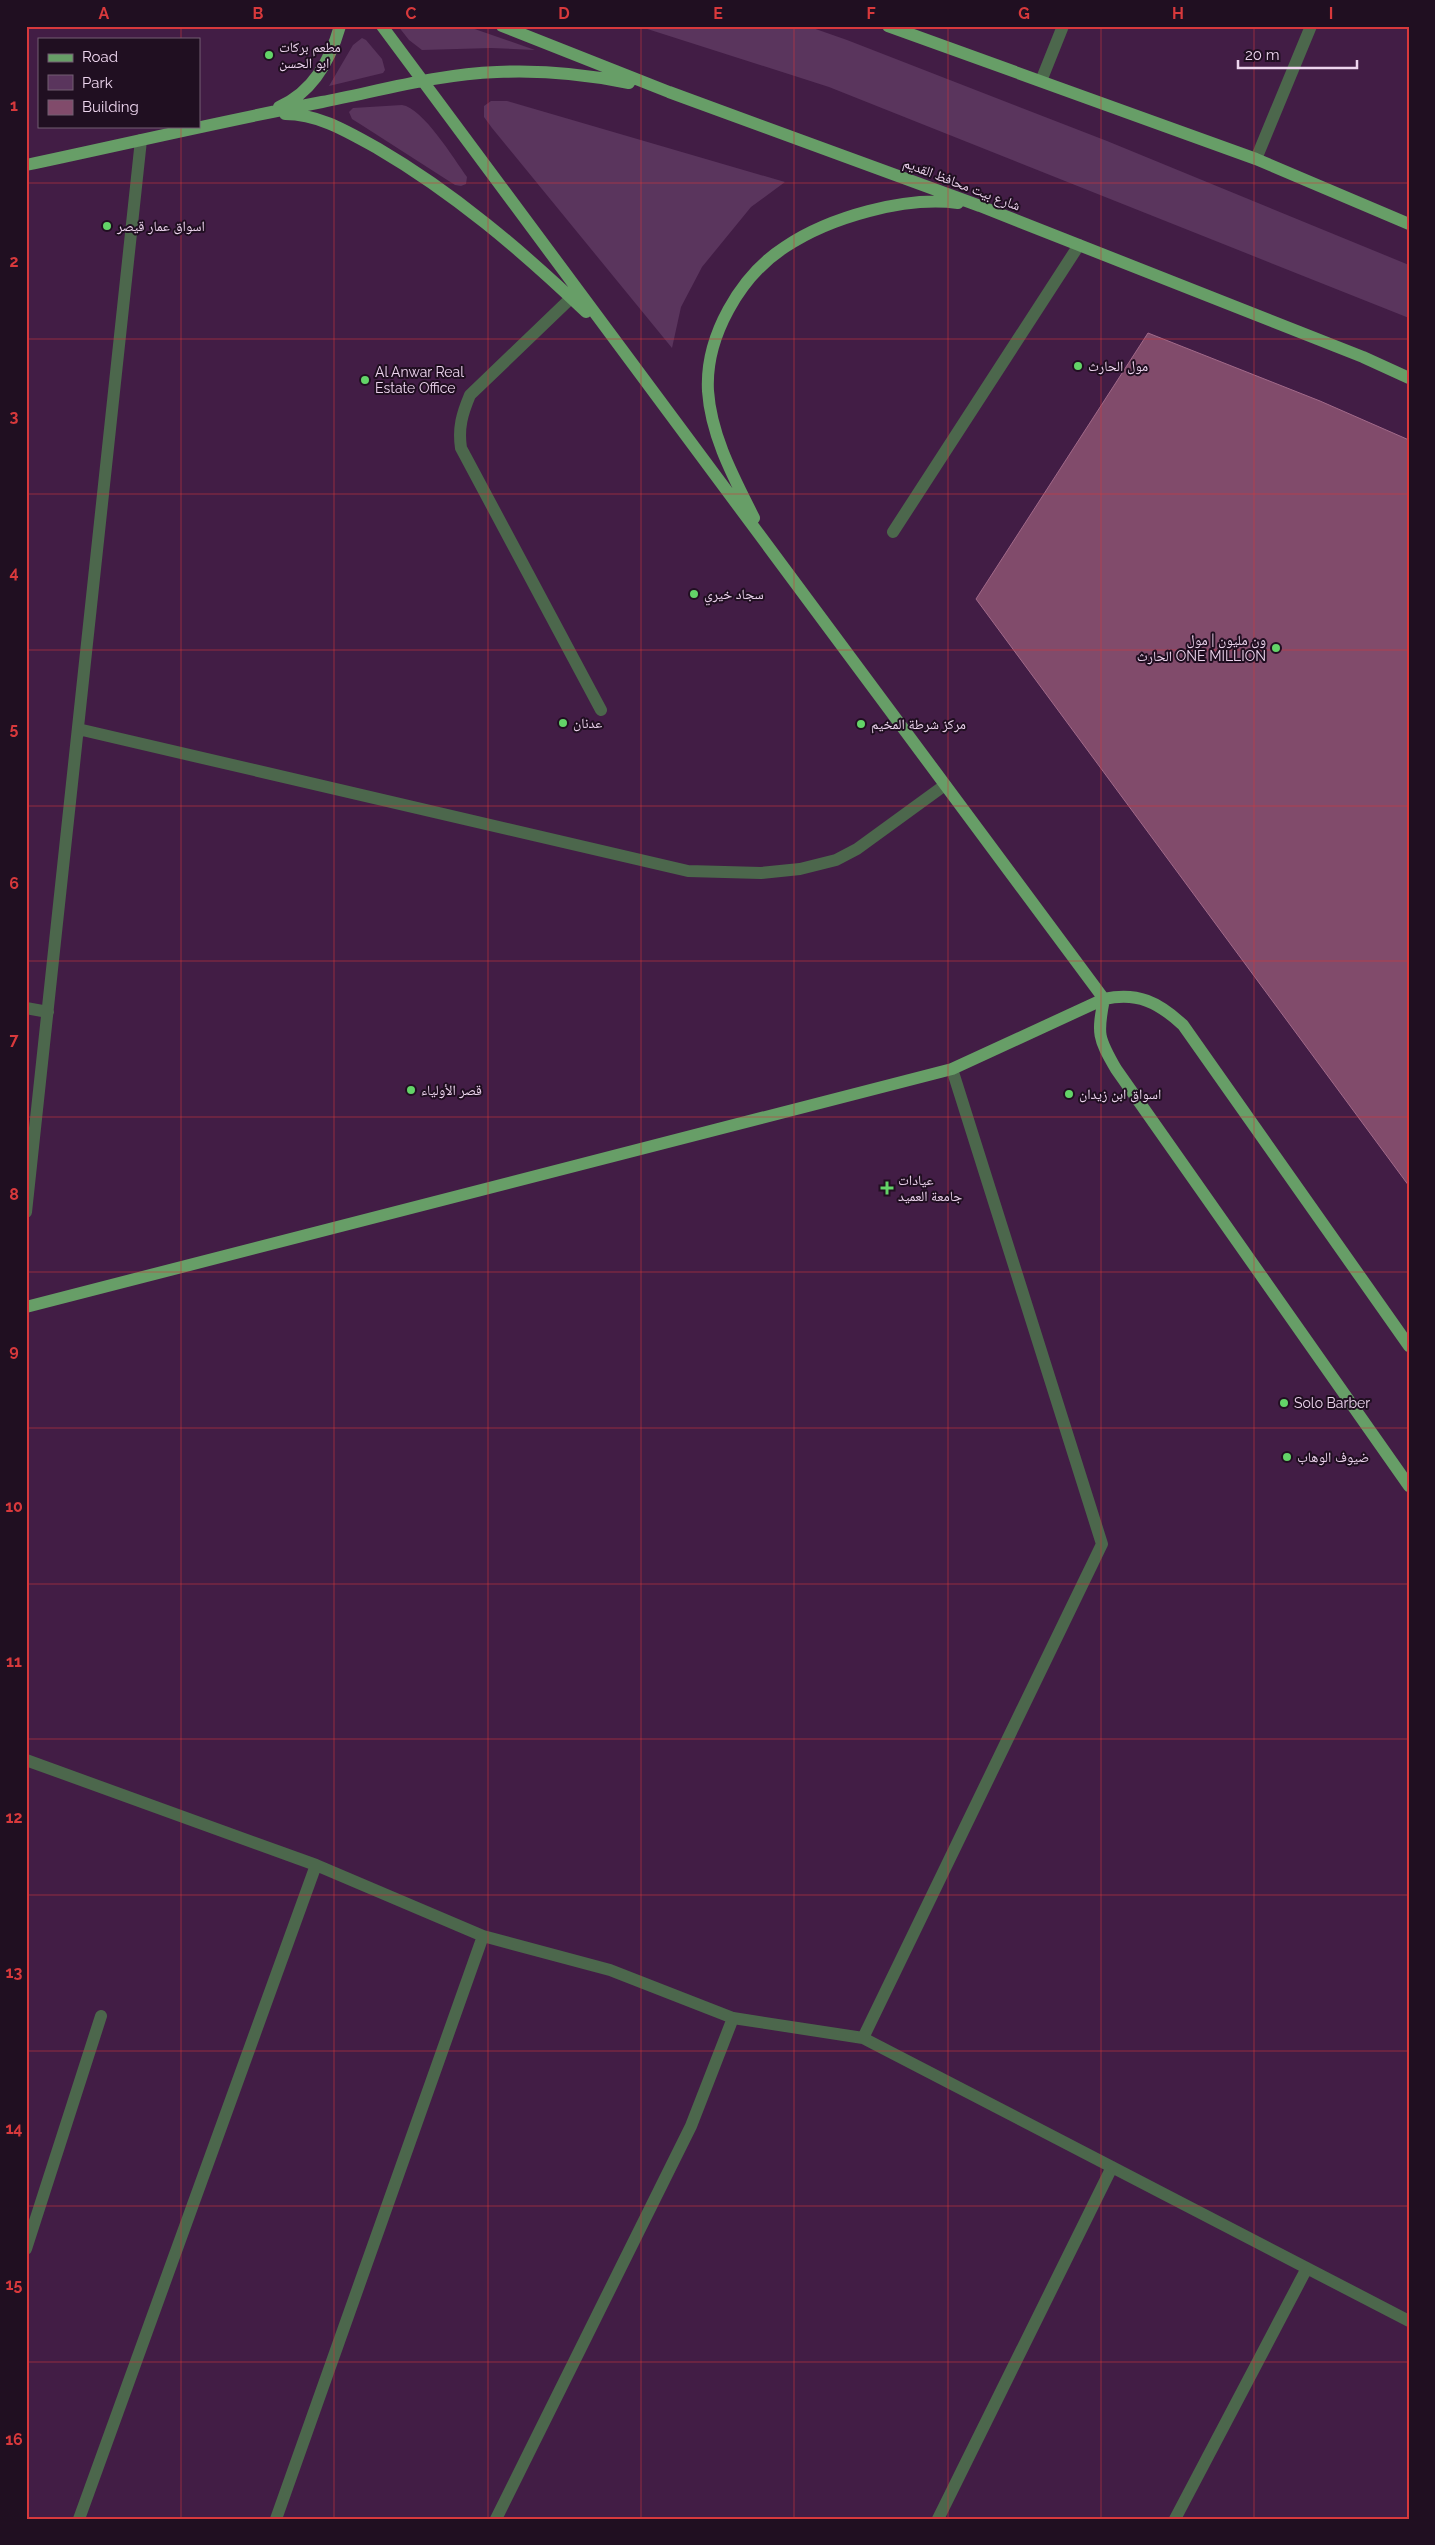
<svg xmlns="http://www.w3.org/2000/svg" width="1435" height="2545" viewBox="0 0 1435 2545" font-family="Raleway,'Noto Naskh Arabic',sans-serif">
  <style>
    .green { fill: #5a355d }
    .building { fill: #814b6b; stroke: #a26a8a }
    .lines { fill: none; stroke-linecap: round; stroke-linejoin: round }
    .minor { stroke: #4c674c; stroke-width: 12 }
    .major { stroke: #679e67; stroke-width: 12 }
    .grid { fill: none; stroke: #d8393c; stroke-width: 1; stroke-opacity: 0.55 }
    .poi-dot { fill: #63d468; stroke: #200f21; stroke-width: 2 }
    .labels { text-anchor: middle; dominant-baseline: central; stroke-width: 4; stroke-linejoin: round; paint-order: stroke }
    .poi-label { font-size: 14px; fill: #edd5ee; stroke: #200f21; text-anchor: start }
    .street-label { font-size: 14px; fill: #edd5ee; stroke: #200f21 }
    .neatline { fill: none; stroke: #d8393c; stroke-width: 2 }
    .grid-label { font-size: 16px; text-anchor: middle; font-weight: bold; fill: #d8393c }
  </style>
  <rect width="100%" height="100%" fill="#421d45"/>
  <path class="green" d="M398,26H466L535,50L491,48L422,50L409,40Z
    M638,26H807L847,40L1107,141L1409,265V318L829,87Z
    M362,38L366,40L382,59L385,70L383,73L329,86L353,45Z
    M491,101H507L785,182L751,207L702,267L681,307L672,348L492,128L484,117V106Z
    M402,105C423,108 454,159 467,177L466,184L461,186L455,185L360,124L352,119L349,112L353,108Z"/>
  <path class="building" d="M1148,333L1320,401L1409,440V1186L976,599Z"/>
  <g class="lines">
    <path class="minor" d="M1041,81L1063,26
      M1256,159L1311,26
      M571,298L470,395C462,414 458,428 461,448L601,710
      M893,532L1079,245
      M78,729L688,871L761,873L800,869L836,860L857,849L945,785
      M26,1008L48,1012
      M26,1212L141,140
      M26,1760L316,1865L483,1936L610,1970L733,2018L863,2038L1409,2321
      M863,2038L1102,1544L952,1069
      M26,2249L101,2016
      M79,2519L316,1865
      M276,2519L483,1936
      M496,2519L691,2126L733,2018
      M938,2519L1112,2167
      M1175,2519L1307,2268"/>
    <path class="major" d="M382,26L1104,999C1097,1034 1098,1038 1116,1069L1409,1486
      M502,26L669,92L980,206L1363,357L1409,378
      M888,26L1256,159L1409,224
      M279,107C313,92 330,61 340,26
      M285,114C319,114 348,132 377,148C454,193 521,250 586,312
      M26,165C125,144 223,121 322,102C379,91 439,74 497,72C541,70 585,74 629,83
      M754,518C734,478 711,436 708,391C705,337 740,276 785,247C830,217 905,196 958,203
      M26,1307L952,1069L1104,999C1138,992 1158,1002 1183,1025L1409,1346"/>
  </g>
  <path class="grid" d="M181,26V39M334,26V2519M488,26V2519M641,26V2519M794,26V2519M948,26V2519M1101,26V2519M1254,26V2519M181,126V2519M26,183H1409M26,339H1409M26,494H1409M26,650H1409M26,806H1409M26,961H1409M26,1117H1409M26,1272H1409M26,1428H1409M26,1584H1409M26,1739H1409M26,1895H1409M26,2051H1409M26,2206H1409M26,2362H1409"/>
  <g class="poi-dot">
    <circle cx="269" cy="55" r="5"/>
    <circle cx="107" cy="226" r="5"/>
    <circle cx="1078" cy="366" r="5"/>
    <circle cx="365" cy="380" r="5"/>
    <circle cx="694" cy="594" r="5"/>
    <circle cx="1276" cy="648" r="5"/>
    <circle cx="563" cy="723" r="5"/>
    <circle cx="861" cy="724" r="5"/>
    <circle cx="411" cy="1090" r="5"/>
    <circle cx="1069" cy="1094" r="5"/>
    <path d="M884.5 1180.5h5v5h5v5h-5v5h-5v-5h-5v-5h5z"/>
    <circle cx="1284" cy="1403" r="5"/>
    <circle cx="1287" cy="1457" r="5"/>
  </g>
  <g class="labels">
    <g class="poi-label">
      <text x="279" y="47">مطعم بركات<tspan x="279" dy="16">ابو الحسن</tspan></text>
      <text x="117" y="226">اسواق عمار قيصر</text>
      <text x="1088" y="366">مول الحارث</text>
      <text x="375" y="372">Al Anwar Real<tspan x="375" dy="16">Estate Office</tspan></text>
      <text x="704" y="594">سجاد خيري</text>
      <text x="1266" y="640" text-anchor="end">ون مليون | مول<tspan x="1266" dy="16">الحارث ONE MILLION</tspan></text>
      <text x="573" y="723">عدنان</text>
      <text x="871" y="724">مركز شرطة المخيم</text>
      <text x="421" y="1090">قصر الأولياء</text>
      <text x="1079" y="1094">اسواق ابن زيدان</text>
      <text x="898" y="1180">عيادات<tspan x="898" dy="16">جامعة العميد</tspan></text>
      <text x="1294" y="1403">Solo Barber</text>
      <text x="1297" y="1457">ضيوف الوهاب</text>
    </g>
    <g class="street-label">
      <text transform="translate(962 184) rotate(21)">شارع بيت محافظ القديم</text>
    </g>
  </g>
  <rect width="1435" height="2545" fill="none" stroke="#200f21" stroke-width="55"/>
  <rect x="38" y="38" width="162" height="90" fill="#200f21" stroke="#725e73"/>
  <rect x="48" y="54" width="25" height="8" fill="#679e67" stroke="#725e73"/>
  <text x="82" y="62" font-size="15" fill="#edd5ee">Road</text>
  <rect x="48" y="75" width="25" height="15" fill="#5a355d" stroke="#725e73"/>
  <text x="82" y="88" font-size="15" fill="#edd5ee">Park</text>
  <rect x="48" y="100" width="25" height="15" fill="#814b6b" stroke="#725e73"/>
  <text x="82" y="112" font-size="15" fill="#edd5ee">Building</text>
  <path d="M1238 60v8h119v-8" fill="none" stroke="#edd5ee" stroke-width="2.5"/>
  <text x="1245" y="60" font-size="15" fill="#edd5ee" stroke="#200f21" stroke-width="4" paint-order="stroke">20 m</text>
  <rect x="28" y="28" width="1380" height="2490" class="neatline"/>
  <g class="grid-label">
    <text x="104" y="19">A</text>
    <text x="258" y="19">B</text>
    <text x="411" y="19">C</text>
    <text x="564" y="19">D</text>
    <text x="718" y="19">E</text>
    <text x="871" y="19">F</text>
    <text x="1024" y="19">G</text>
    <text x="1178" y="19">H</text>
    <text x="1331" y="19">I</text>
    <text x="14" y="111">1</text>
    <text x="14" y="267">2</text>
    <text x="14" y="422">3</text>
    <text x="14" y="578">4</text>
    <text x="14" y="734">5</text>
    <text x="14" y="889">6</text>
    <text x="14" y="1045">7</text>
    <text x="14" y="1200">8</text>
    <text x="14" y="1356">9</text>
    <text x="14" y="1512">10</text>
    <text x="14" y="1667">11</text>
    <text x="14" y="1823">12</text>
    <text x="14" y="1978">13</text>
    <text x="14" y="2134">14</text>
    <text x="14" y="2290">15</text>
    <text x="14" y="2445">16</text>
  </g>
</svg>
